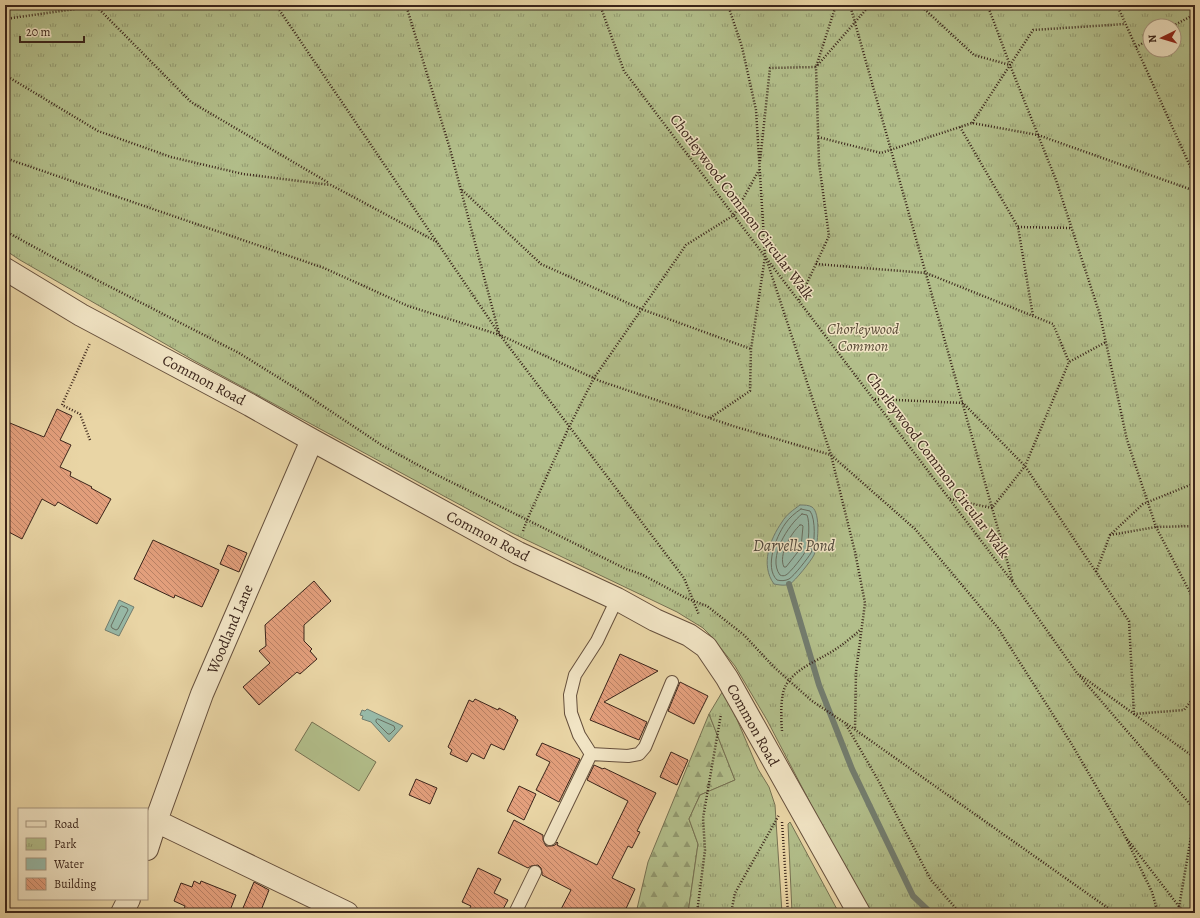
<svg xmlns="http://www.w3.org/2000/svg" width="1200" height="918" viewBox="0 0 1200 918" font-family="Alegreya,serif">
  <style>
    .green { fill: #b2be8a; stroke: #767152 }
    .forest { fill: url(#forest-firs); stroke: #767152 }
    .park { fill: url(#park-tufts); stroke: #767152; fill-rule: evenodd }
    .water { fill: #97b9a7; stroke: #727d6f }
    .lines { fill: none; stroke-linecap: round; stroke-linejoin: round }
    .shore { stroke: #686e60; stroke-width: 1 }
    .stream { stroke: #727d6f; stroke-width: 6 }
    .building { fill: url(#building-back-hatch); stroke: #3a241a }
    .service-casing { stroke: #66503d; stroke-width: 14 }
    .minor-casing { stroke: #66503d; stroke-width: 24 }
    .path { stroke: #3a241a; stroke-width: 2.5; stroke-dasharray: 1 2; stroke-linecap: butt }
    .service { stroke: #f1e4c4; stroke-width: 12 }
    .minor { stroke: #f1e4c4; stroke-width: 22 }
    .labels { text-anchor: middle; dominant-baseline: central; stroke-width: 3; stroke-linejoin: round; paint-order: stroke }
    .street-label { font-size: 15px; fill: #3a241a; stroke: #f1e4c4 }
    .park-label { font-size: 15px; font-style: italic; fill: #584a36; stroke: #f1e4c4 }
    .water-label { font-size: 16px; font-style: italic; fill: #51493d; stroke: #f1e4c4 }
  </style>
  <defs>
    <pattern id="forest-firs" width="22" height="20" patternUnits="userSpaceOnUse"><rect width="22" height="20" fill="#b2be8a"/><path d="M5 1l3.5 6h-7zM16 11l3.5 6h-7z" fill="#929a70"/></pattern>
    <pattern id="park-tufts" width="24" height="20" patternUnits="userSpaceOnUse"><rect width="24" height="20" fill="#b2be8a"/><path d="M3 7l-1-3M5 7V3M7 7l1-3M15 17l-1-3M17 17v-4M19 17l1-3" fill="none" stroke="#929a70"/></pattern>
    <pattern id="building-back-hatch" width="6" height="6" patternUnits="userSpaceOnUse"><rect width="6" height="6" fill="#e39f7c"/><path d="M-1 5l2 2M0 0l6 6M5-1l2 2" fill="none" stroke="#b98165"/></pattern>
  </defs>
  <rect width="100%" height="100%" fill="#e9d5a5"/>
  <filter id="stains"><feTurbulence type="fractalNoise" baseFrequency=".005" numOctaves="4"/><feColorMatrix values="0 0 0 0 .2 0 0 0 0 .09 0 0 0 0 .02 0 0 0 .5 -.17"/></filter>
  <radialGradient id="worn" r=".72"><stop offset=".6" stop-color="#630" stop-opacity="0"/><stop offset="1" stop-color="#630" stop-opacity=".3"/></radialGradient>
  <path class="green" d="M312,722L376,762L359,791L295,750Z"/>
  <path class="forest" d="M709,714L735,780L700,795L689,819L698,844L688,913H636L648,862Z"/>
  <path class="park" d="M5,5H1195V913H872L829,839L767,720L735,666L712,637L703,628L677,612L512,533L193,360L20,260L5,250ZM1150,26H1174V50H1150Z
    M724,689L758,769L769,787L775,805L782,913H688L698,844L689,819L700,795L735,780L709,714Z
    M790,822L839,913H792L788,824Z"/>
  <path class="water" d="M800,505C804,505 809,505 812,507C821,513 818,546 814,555C811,561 795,581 790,584C785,586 779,585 774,584C760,565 770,539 782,522C786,515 793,510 800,505Z
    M119,600L134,607L119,636L105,630Z
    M367,709L403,726L389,742L371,722L362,719L363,716L360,715L362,710L365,711Z"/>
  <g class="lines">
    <path class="shore" d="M801,509L810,511C816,519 815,544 811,553C808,558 794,576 789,579C785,581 781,581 777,580C764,567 776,537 785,524C789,518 795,513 801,509Z
      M802,514L807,515C810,522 809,542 806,550C805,554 790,573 786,575C784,576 782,576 780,575C767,558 788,525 802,514Z
      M800,525H802L803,526L801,548L786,567H784C778,555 791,533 800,525Z
      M122,606L127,608L128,610L118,629L116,630L112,628L111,626L120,607Z
      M378,719L394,726L395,729L390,734H388L376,722V720Z"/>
    <path class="stream" d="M789,584L819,685L852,769L913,896L931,913"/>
  </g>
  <path class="building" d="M57,409L72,416L60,440L71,445L60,467L71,472L70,476L92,487L91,488L111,499L97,524L58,502L55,506L42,499L22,539L5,530V421L44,437Z
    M153,540L219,570L202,607L175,595L174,598L134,579Z
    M228,545L247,553L239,572L220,564Z
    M314,581L331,601L304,625V641L312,649L310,651L317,659L300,674L297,672L259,705L243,687L270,663L259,651L266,646L265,625Z
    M620,654L658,671L604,702L647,722L639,740L590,720Z
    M680,682L708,696L694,724L668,711Z
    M475,699L498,710L499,708L516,717L515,718L518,720L504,750L491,744L484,759L472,753L467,762L450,754L452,750L448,747L469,700L473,702Z
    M542,743L580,759L559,802L536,790L550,762L536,755Z
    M671,752L688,760L677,785L660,777Z
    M594,765L603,769L604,768L656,793L637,831L640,832L632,848L628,846L612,878L635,889L624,913H559L571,890L542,875V872L541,868L538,865L531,866L528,868L498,853L514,820L543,835V840L546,846H551L555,845L557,842L558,843L557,845L597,865L628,801L587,780Z
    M416,779L437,788L430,804L409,795Z
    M519,786L536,794L524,820L507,811Z
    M478,868L501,879L494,893L508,900L501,913H467L471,906L462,902Z
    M194,881L200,884L201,881L236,895L229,913H193L184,910L185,906L174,901L181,883L192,887Z
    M254,882L269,890L260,913H254L243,908Z"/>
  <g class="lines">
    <defs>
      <path id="service" d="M591,754L579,735L571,713L570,695L575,675L597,641L617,599
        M550,839L591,754L628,756L639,754L645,747L672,682
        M515,913L535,872"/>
      <path id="minor" d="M5,269L81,315L250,405L312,440L518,553L617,599L655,620L689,635L706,647L727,678L859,913
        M156,821L347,913
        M147,849L156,821L202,694L312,440
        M122,913L129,899"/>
    </defs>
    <use href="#service" class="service-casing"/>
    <use href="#minor" class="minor-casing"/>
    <path class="path" d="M95,5L191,102L329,183
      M276,5L500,335L684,578L699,615
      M406,5L450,149L499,333
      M600,5L624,71L1014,584L1077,673L1195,810
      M728,5L742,47L756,110L765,255L831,455L855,552L865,603L856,672L855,730
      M850,5L1013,582
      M920,5L974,55L1010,65
      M990,5L989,9L1010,65L1056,180L1100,315L1127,440L1156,527L1195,602
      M1117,5L1195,177
      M5,19L96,6L109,5
      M1173,26L1195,14
      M1136,47L1150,39
      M5,75L98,131L171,157L243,174L331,185L437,242
      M972,123L1033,30L1125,24
      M960,127L1018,227L1033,316
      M818,137L881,153L972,123L1038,135L1195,191
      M5,158L324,268L408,306L500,335L600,381L733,426L831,455L915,529L998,628L1071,743L1124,834L1152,892L1158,913
      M760,161L770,68L816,67L836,5
      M462,190L541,264L641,309L751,349
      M1018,227L1072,228
      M5,231L58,260L239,353L305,394L383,446L431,472L626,569L641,574L686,598L707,606L744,635L774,667L812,701L845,723L878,780L931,880L960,913
      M816,264L926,273L1053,324L1069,362
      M799,300L829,236L819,163L816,67L870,5
      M875,399L963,403L1025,466L1129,621L1134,714L1184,710L1195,696
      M710,418L750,391L751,349L765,257
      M90,440L80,414L62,405L90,343
      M950,499L992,508L1025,466L1069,362L1106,342
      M523,531L527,520L569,427L594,378L686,245L734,215L759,170
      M1110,535L1156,527L1195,526
      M1096,572L1110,535L1143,504L1195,483
      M1080,675L1195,758
      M847,724L1115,913
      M782,731C781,719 780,695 786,685C795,670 812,663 826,655C839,648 850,639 861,629
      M782,822L788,913
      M1127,839L1184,913
      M697,913L705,850L703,818L721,714
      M731,913L735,893L779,815
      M1178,913L1195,813"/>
    <use href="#service" class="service"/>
    <use href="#minor" class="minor"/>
  </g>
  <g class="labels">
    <g class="street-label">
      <text transform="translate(742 207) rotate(53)">Chorleywood Common Circular Walk</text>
      <text transform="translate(204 380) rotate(28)">Common Road</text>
      <text transform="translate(938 465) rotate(53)">Chorleywood Common Circular Walk</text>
      <text transform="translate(488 536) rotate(28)">Common Road</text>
      <text transform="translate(230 629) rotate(-67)">Woodland Lane</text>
      <text transform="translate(753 725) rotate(61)">Common Road</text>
    </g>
    <g class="park-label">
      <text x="863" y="329">Chorleywood<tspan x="863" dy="17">Common</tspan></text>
    </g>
    <g class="water-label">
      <text x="794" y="546">Darvells Pond</text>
    </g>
  </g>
  <rect width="1200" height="918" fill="none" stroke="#e9d5a5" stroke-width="20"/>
  <rect x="6" y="6" width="1188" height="906" fill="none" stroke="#3a241a" stroke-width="2"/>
  <rect x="10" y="10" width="1180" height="898" fill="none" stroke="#3a241a"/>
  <rect x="18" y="808" width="130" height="92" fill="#f1e4c4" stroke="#a89780"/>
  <rect x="26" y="821" width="20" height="6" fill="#f1e4c4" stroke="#a89780"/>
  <text x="54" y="828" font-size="12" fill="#3a241a">Road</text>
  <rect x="26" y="838" width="20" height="12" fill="url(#park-tufts)" stroke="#a89780"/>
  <text x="54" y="848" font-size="12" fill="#3a241a">Park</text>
  <rect x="26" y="858" width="20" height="12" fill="#97b9a7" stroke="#a89780"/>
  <text x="54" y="868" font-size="12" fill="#3a241a">Water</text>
  <rect x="26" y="878" width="20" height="12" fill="url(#building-back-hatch)" stroke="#a89780"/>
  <text x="54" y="888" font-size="12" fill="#3a241a">Building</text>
  <g transform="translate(1162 38) rotate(265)"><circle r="19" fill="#f1e4c4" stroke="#a89780"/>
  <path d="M0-3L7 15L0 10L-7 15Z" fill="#8f2418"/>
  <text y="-6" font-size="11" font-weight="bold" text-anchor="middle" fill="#3a241a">N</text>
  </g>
  <path d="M20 36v6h64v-6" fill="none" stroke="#3a241a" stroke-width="2"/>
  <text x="26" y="36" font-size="12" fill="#3a241a" stroke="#f1e4c4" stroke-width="3" paint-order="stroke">20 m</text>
  <rect width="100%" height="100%" filter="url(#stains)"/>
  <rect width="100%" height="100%" fill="url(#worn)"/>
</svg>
